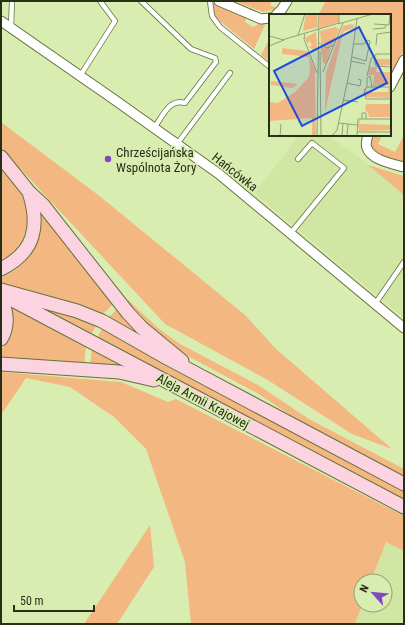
<svg xmlns="http://www.w3.org/2000/svg" width="405" height="625" viewBox="0 0 405 625" font-family="'Roboto Condensed',sans-serif">
  <style>
    .built { fill: #d1e6a2 }
    .green { fill: #f3b782 }
    .lines { fill: none; stroke-linecap: round; stroke-linejoin: round }
    .lane-casing { stroke: #63723b; stroke-width: 6 }
    .street-casing { stroke: #63723b; stroke-width: 11 }
    .secondary-casing { stroke: #63723b; stroke-width: 15 }
    .lane { stroke: #fff; stroke-width: 4.5 }
    .street { stroke: #fff; stroke-width: 9 }
    .secondary { stroke: #fcd3e0; stroke-width: 13 }
    .poi-dot { fill: #8149c0; stroke: #daedb1; stroke-width: 1.5 }
    .labels { text-anchor: middle; dominant-baseline: central; stroke-width: 3.5; stroke-linejoin: round; paint-order: stroke }
    .poi-label { font-size: 13px; fill: #282f18; stroke: #daedb1; text-anchor: start }
    .street-label { font-size: 13px; fill: #282f18; stroke: #daedb1 }
    .inset-road { fill: none; stroke: #93a174; stroke-width: 1 }
    .view { fill: #1d4ed8; fill-opacity: 0.15; stroke: #1d4ed8; stroke-width: 2 }
    .inset-edge { fill: none; stroke: #282f18; stroke-width: 2 }
  </style>
  <rect width="100%" height="100%" fill="#daedb1"/>
  <path class="built" d="M300,135H326L355,154L404,195V318L254,193Z
    M386,541L404,551V624H355L362,605H385V581H371Z"/>
  <path class="green" d="M234,1H272L270,5L278,9L263,12Z
    M326,1H404V49L390,77V15H318Z
    M212,3L246,18L245,22L253,27L260,23L265,25L254,49L215,17Z
    M270,38V62L261,55Z
    M1,122L97,194L245,315L276,349L392,449L352,434L266,379L165,324L1,148Z
    M374,135L382,136L378,144L395,152L404,135V163L380,156L369,146Z
    M368,165L404,176V195Z
    M1,168C7,176 15,184 20,192C36,219 25,247 1,262Z
    M43,212L115,302L101,316L1,283V277C22,270 36,252 40,231C41,225 40,217 43,212Z
    M11,296L97,324L91,335Z
    M128,300L158,328L180,344L258,385L309,419L404,469V477L304,424L257,393L169,346L124,303Z
    M12,307L86,345L84,366L1,360V351L12,329Z
    M119,307L147,341L107,319Z
    M103,327L165,365L404,491V501L97,338Z
    M92,349L125,366V367L90,366Z
    M1,372L121,382L168,402L165,403L176,399L404,516V551L386,542L371,581H361L362,605L355,624H191L185,562L146,449L114,417L70,387L26,378L1,415Z
    M150,525L154,567L117,624H84Z"/>
  <g class="lines">
    <defs>
      <path id="lane" d="M141,1L191,49L215,58L216,62L185,103C169,98 163,116 154,128
        M210,1L212,16L220,27L270,67
        M11,28L12,1
        M80,76L115,21L100,1
        M177,144L230,73
        M290,234L344,168L312,143L298,159
        M375,304L404,262"/>
      <path id="street" d="M219,1L261,19L270,18
        M276,15L282,9L287,1
        M1,21L112,98L219,174L404,328
        M390,87L404,60
        M368,135C367,139 365,144 367,148C371,160 393,164 404,167"/>
      <path id="secondary" d="M1,157L29,192L43,205L128,313L142,328L182,361
        M1,269C35,252 40,226 29,192
        M1,290L77,311L102,321L167,358L404,484
        M1,294L404,507
        M1,301C8,312 8,328 1,339
        M1,364L119,372L154,380"/>
    </defs>
    <use href="#lane" class="lane-casing"/>
    <use href="#street" class="street-casing"/>
    <use href="#secondary" class="secondary-casing"/>
    <use href="#lane" class="lane"/>
    <use href="#street" class="street"/>
    <use href="#secondary" class="secondary"/>
  </g>
  <circle class="poi-dot" cx="108" cy="159" r="4"/>
  <g class="labels">
    <g class="poi-label">
      <text x="116" y="152">Chrześcijańska<tspan x="116" dy="15">Wspólnota Żory</tspan></text>
    </g>
    <g class="street-label">
      <text transform="translate(235 172) rotate(38)">Hańcówka</text>
      <text transform="translate(203 401) rotate(28)">Aleja Armii Krajowej</text>
    </g>
  </g>
  <g transform="translate(269 14)">
    <rect width="122" height="122" fill="#daedb1"/>
    <path d="M37,0H48L49,13L34,17ZM51,0H69L70,8L51,14ZM84,10L86,14L75,17L73,22L56,98L57,58L74,12ZM66,13L70,15L64,31L59,33L52,29L51,17ZM47,18L48,33L44,36L39,32H43L41,27L38,30L36,24ZM51,32L62,34L57,50L54,49ZM13,34L38,37L46,56L47,122H43V104L0,107V88L9,89L26,78L39,64L41,58L40,43L13,40ZM108,41L107,45H122V51L108,52L106,42ZM101,53H108L107,58H122V71L104,72L105,61H99ZM2,67L29,70L23,74L2,71ZM96,74H98L97,78H120L119,74H122V84L96,83ZM121,87V103H100L99,98L96,97L97,90H120ZM91,106L90,110L122,111V116L90,117L89,107Z" fill="#f3b782"/>
    <path class="inset-road" d="M69,10L104,0M105,10L120,11L121,0M104,15L116,14L117,11M36,20L35,25L48,59M29,21L36,0M0,22L15,26M13,26L70,9V0M50,29L58,34L66,31M107,31L108,20L122,18M0,32L15,26M51,38L52,122M122,40H107L105,43L107,52L122,53M83,43L97,47L101,27L98,26L95,30H85M82,47L96,50M54,58L74,9M98,62L102,45L105,42M78,69L91,72L92,66L89,65M98,73V64L101,62L103,73M122,73H98L95,76L97,85H122M74,86L89,88M93,105V99H97V105M70,109L88,111M88,118H122M11,122L12,110M48,122L50,0M63,122L68,116L81,55L88,5M73,122L74,109M78,122L79,110M88,122L89,105H122"/>
    <path class="view" d="M90,13L118,69L33,112L5,57Z"/>
    <rect width="122" height="122" class="inset-edge"/>
  </g>
  <rect width="405" height="625" fill="none" stroke="#282f18" stroke-width="4"/>
  <g transform="translate(373 593) rotate(297)"><circle r="19" fill="#daedb1" stroke="#93a174"/>
  <path d="M0-3L7 15L0 10L-7 15Z" fill="#8149c0"/>
  <text y="-6" font-size="11" font-weight="bold" text-anchor="middle" fill="#282f18">N</text>
  </g>
  <path d="M14 605v6h80v-6" fill="none" stroke="#282f18" stroke-width="2"/>
  <text x="20" y="605" font-size="12" fill="#282f18" stroke="#daedb1" stroke-width="3" paint-order="stroke">50 m</text>
</svg>
